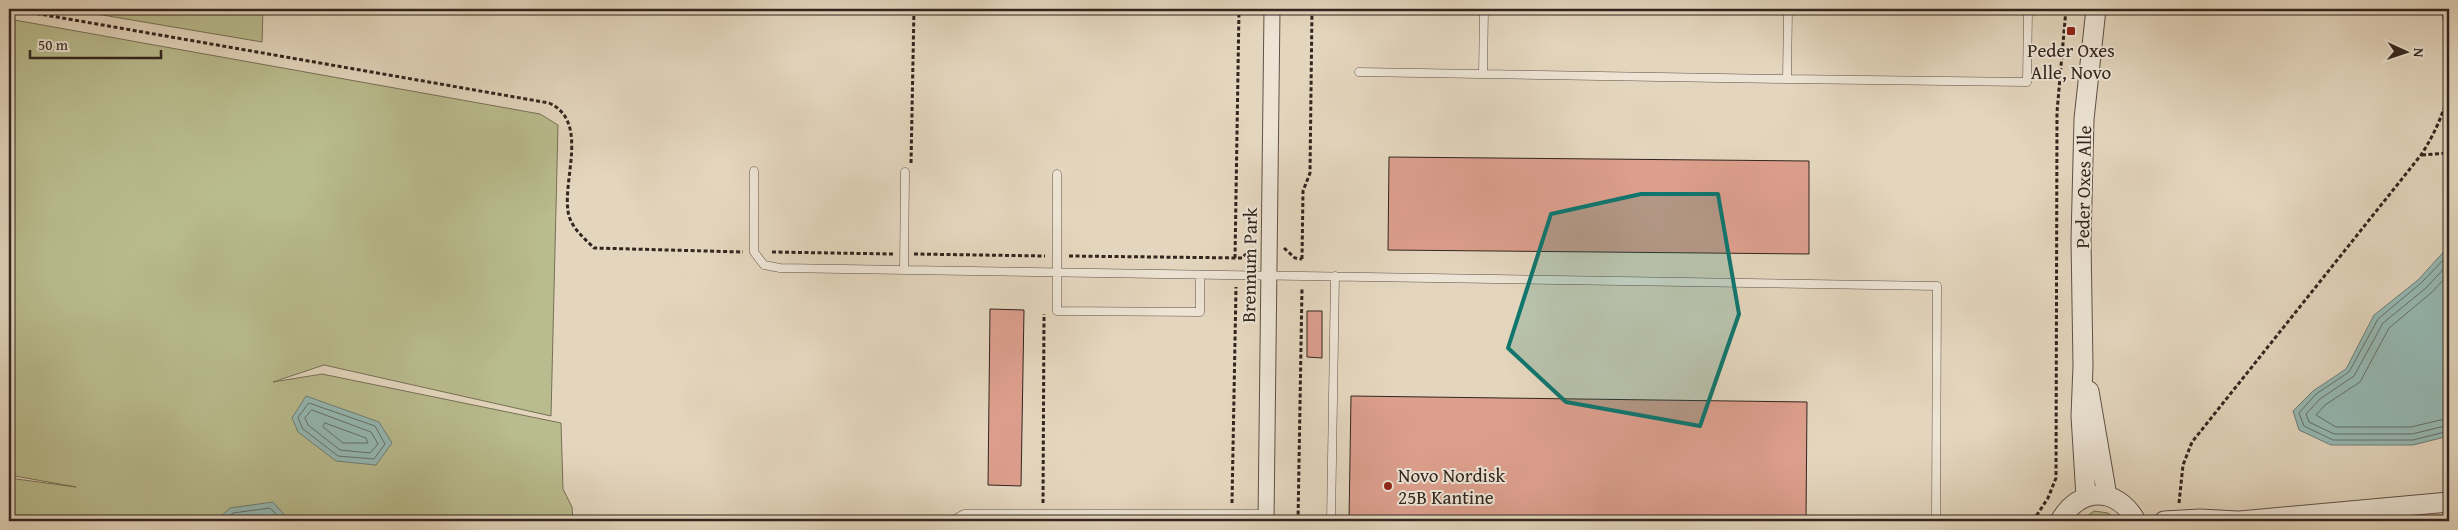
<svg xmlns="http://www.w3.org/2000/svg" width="2458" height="530" viewBox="0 0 2458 530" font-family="'Gentium Book Plus',serif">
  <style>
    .green { fill: #b9bc8e; stroke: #767056 }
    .water { fill: #95b9b4; stroke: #6e7e78 }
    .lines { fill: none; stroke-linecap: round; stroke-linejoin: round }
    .shore { stroke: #646f6a; stroke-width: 1 }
    .building { fill: #dc9f8d; stroke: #33251f }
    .service-casing { stroke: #5f5147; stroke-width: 9 }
    .minor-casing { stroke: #5f5147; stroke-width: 17 }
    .tertiary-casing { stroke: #5f5147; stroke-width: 21 }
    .path { stroke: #33251f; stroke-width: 3; stroke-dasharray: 4 2.5; stroke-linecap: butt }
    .service { stroke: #ede4d5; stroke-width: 8 }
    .minor { stroke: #ede4d5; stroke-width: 15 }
    .tertiary { stroke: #ede4d5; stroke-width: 19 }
    .marked { fill: #0f766e; fill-opacity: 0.2; stroke: #0f766e; stroke-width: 4; stroke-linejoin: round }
    .poi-dot { fill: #8f2418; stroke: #ede4d5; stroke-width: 2 }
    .labels { text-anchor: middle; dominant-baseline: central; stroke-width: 4; stroke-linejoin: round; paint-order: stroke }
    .poi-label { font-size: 19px; fill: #33251f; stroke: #ede4d5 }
    .street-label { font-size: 19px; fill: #33251f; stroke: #ede4d5 }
  </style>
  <rect width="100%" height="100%" fill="#e4d6be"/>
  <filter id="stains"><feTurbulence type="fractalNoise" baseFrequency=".004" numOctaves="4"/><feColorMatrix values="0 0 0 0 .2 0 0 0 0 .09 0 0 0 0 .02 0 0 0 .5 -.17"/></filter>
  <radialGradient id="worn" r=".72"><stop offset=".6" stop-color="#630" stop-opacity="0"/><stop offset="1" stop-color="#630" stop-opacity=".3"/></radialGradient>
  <path class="green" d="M67,9H263L262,42Z
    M9,19L540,114L558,125L551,416L324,365L273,382L322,374L561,423L563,489L572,507L573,521H9V478L76,487L9,475Z
    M2094,511L2108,513L2119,521H2080Z"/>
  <path class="water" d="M2449,246V436L2413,445H2331L2299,430L2293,411L2313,391L2346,369L2374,315L2418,280Z
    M306,396L379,422L392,443L376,465L336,461L298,432L292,418Z
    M273,502L290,521H216L230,508Z"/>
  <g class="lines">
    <path class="shore" d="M2449,254L2421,283L2378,319L2349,372L2316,394L2299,413L2304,426L2333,440H2413L2449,431
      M2449,263L2426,288L2383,323L2354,376L2320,399L2306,414L2309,422L2334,434H2412L2449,425
      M2449,274L2431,293L2389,328L2360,382L2325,405L2316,415L2336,427H2411L2449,418
      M309,403L375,426L385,444L374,459L338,456L303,429L298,418Z
      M312,410L371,432L378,444L370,453L340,450L308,425L305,418Z
      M325,423L366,438L368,443H343L323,427Z
      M223,521L233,513L270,508L283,521"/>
  </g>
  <path class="building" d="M1389,157L1809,161V254L1388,250Z
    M990,309L1024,310L1021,486L988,485Z
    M1307,311H1322V358L1307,357Z
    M1351,396L1807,402L1806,521H1349Z"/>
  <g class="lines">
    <defs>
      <path id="service" d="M1788,9L1787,79L2027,82L2028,9
        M1359,72L1787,79
        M1483,74L1484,9
        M754,171V252L764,265L780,268L1937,286L1936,521
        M1057,174V311L1200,312V275
        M904,270L905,172
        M952,521L964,514H1266
        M1331,521L1335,276"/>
      <path id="minor" d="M1266,521L1272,9"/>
      <path id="tertiary" d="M2089,391L2107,496
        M2086,497L2081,416L2083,366L2081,240L2084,119L2096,9
        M2060,521C2079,487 2117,486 2136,521
        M2164,521L2200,519L2237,521
        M2240,521L2449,502"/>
    </defs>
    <use href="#service" class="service-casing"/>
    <use href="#minor" class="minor-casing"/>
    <use href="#tertiary" class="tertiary-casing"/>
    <path class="path" d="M11,9L549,103C589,121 563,177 568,211C570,227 584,238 594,248L743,252
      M2422,155L2449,153
      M911,163L914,9
      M1284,248L1295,258L1302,259
      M772,252L893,254
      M914,254L1045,256
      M1069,256L1242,258L1253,247
      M1235,258L1239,9
      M1302,259L1303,191L1310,173L1312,9
      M1043,503L1044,314
      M1232,503L1236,287
      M2179,503L2183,465L2192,442L2421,155C2432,138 2442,118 2447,98C2452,77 2446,31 2443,9
      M1298,521L1302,288
      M2033,521L2048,498L2056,478L2057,112L2066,9"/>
    <use href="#service" class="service"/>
    <use href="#minor" class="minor"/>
    <use href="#tertiary" class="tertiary"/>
  </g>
  <path class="marked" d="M1641,194H1718L1739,314L1700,426L1566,402L1508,348L1551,214Z"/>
  <g class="poi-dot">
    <rect x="2066" y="26" width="10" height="10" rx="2.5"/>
    <circle cx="1388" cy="486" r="5"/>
  </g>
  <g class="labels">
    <g class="poi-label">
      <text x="2071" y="50">Peder Oxes<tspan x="2071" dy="22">Alle, Novo</tspan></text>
      <text x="1398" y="475" text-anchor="start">Novo Nordisk<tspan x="1398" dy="22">25B Kantine</tspan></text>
    </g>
    <g class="street-label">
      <text transform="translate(2083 187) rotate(-89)">Peder Oxes Alle</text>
      <text transform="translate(1249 265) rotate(-89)">Brennum Park</text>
    </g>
  </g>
  <rect width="2458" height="530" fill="none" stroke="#e4d6be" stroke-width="30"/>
  <rect x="10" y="10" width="2438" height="510" fill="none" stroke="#33251f" stroke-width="2.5"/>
  <rect x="15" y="15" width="2428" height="500" fill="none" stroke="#33251f"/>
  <g transform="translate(2406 52) rotate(93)" stroke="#ede4d5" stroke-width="4" paint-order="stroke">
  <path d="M0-4L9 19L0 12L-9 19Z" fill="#33251f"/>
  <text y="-8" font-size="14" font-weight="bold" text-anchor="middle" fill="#33251f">N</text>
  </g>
  <path d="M30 50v8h131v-8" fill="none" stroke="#33251f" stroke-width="2.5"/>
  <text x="38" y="50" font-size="15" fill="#33251f" stroke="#ede4d5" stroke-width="4" paint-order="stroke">50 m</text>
  <rect width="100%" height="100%" filter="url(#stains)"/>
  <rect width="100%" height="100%" fill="url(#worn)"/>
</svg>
